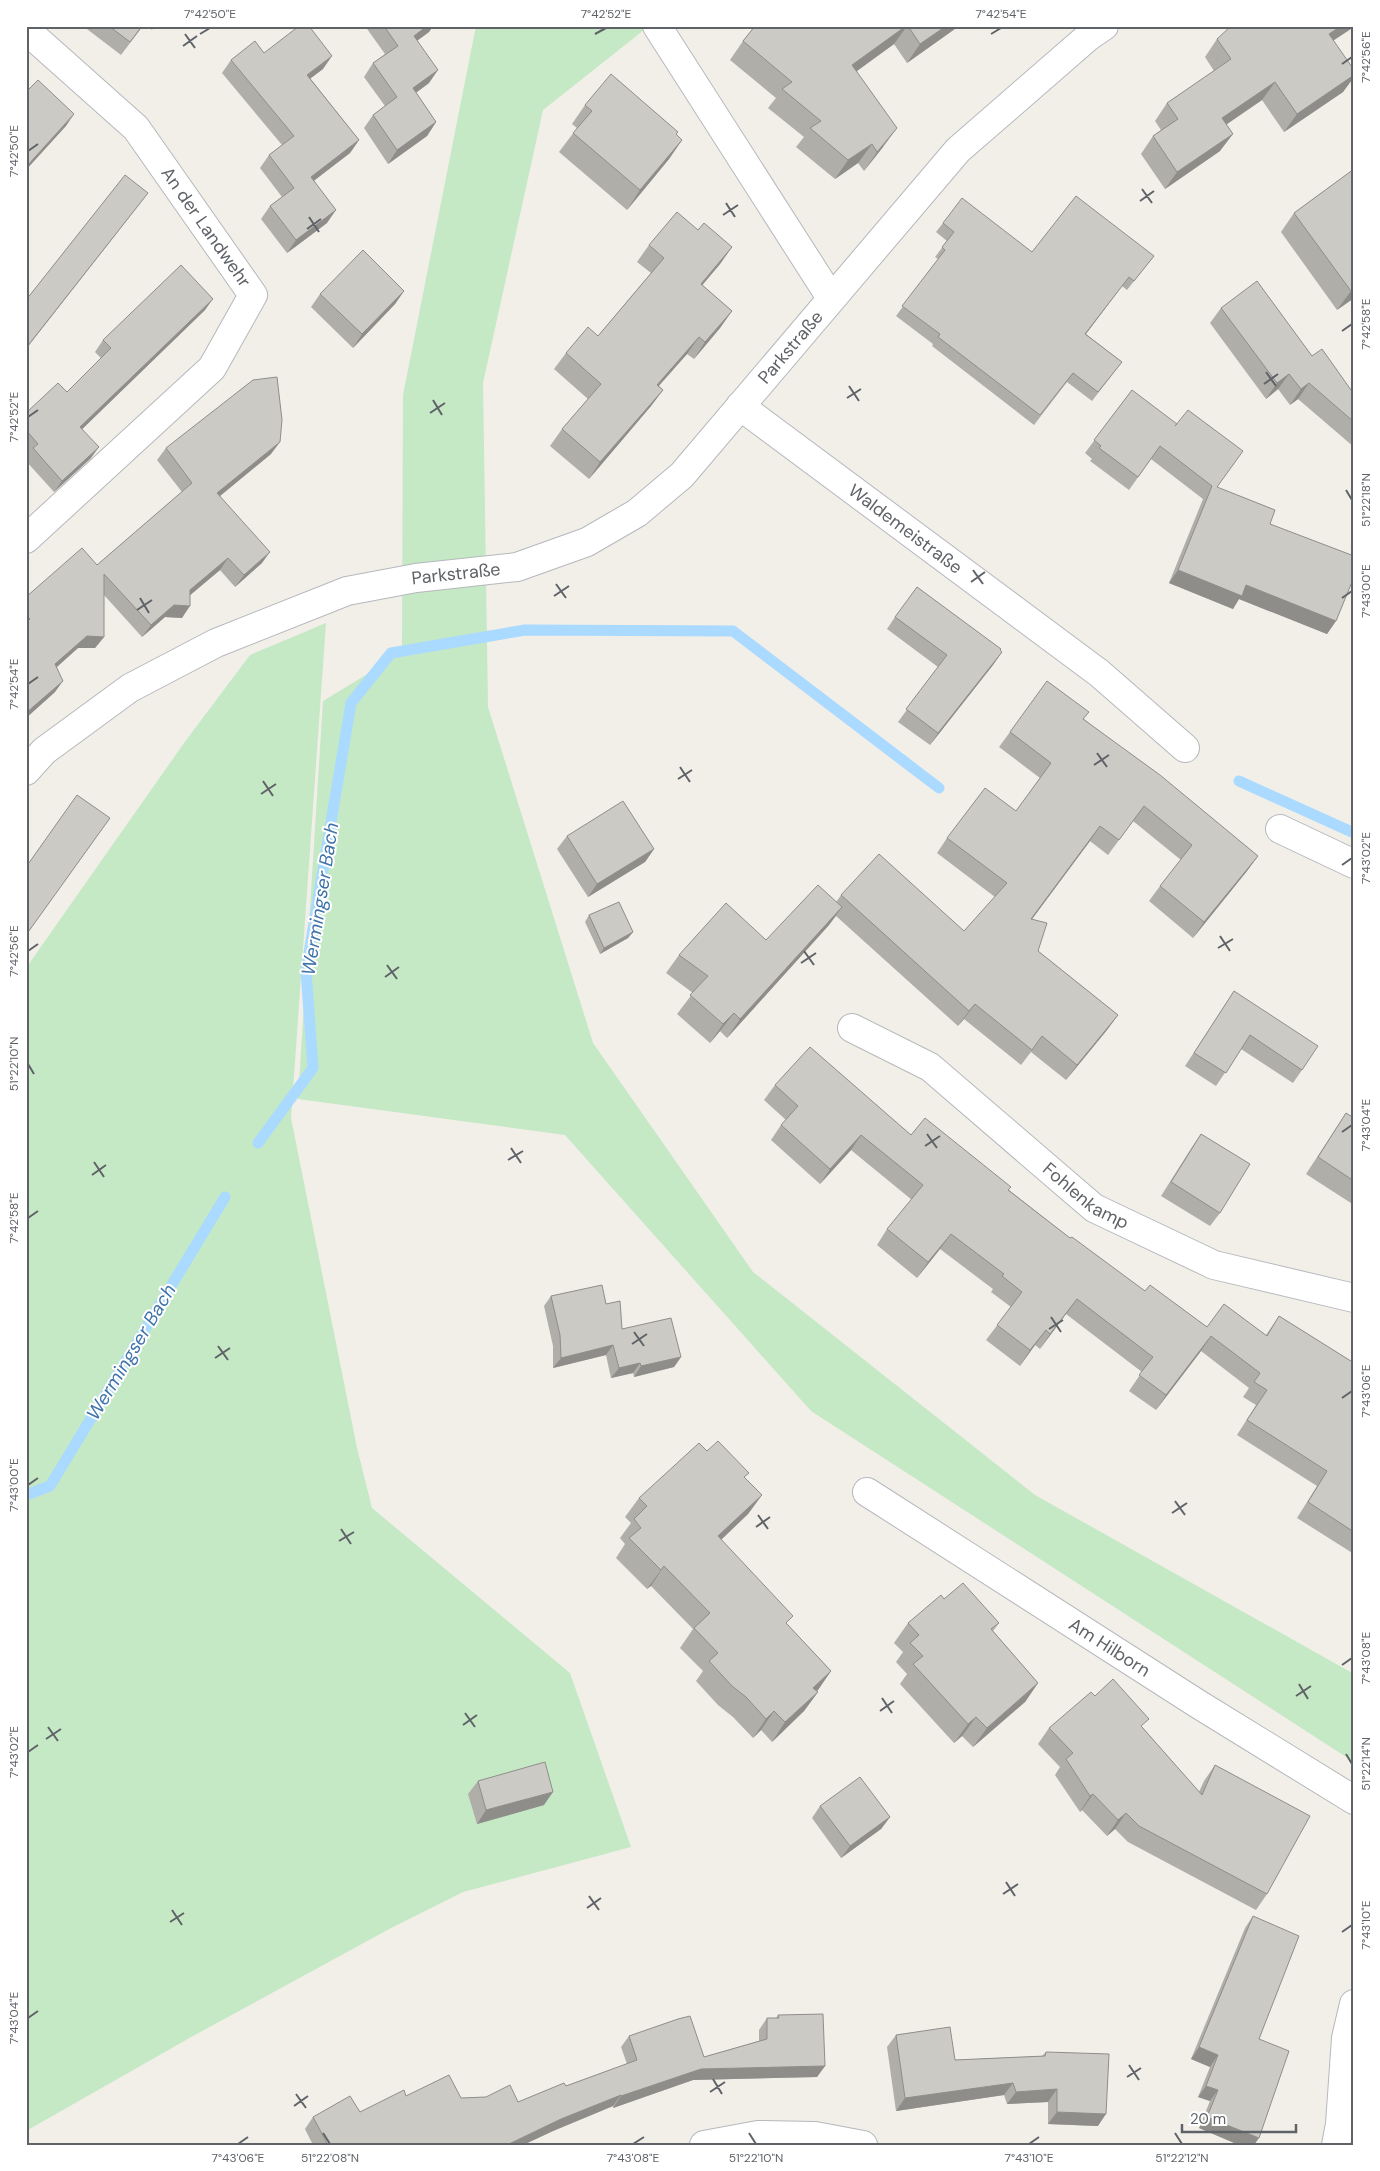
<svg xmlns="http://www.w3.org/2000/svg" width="1380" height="2171" viewBox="0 0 1380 2171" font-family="'DM Sans',sans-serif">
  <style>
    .green { fill: #c5e8c5 }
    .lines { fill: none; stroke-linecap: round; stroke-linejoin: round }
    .stream { stroke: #aadaff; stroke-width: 11 }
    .minor-casing { stroke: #b5b8bc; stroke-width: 30 }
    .minor { stroke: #fff; stroke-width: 28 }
    .wall { fill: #afaea9 }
    .shaded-wall { fill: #8f8d8a }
    .building { fill: #cccac5; stroke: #8f8d8a }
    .ticks { fill: none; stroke: #5f6368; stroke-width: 2 }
    .labels { text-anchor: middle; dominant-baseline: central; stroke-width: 4; stroke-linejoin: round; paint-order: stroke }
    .street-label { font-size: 18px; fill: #5f6368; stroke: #fff }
    .water-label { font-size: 19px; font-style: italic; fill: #4174aa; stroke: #fff }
    .neatline { fill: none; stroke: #5f6368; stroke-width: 2 }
    .ticks-label { font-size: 12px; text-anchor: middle; fill: #5f6368 }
  </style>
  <rect width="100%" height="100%" fill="#f1efe8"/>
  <path class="green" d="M476,26H649L543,110L483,383L488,707L593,1043L753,1272L1035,1495L1354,1674V1762L811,1411L565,1135L298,1099L323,701L402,653L403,395Z
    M326,623L291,1118L357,1448L372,1508L570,1673L631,1847L463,1892L391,1928L193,2036L26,2131V968L184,743L250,655Z"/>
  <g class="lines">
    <path class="stream" d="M1239,781L1354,833
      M258,1143L313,1068L306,971L351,703L391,653L525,630L733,631L939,788
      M26,1495L50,1486L225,1197"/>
    <defs>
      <g id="minor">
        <path d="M657,26L831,298"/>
        <path id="s1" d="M740,406L1099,673L1185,748"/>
        <path d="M26,539L212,368L253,295L136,128L26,30"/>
        <path id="s2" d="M26,771L44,751L130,688L216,643L347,591L416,578L517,567L587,542L637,513L682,475L958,150L1088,37L1104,26"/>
        <path d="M1280,829L1354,864"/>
        <path id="s3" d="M852,1028L930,1067L1094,1208L1214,1265L1354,1298"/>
        <path id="s4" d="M867,1492L1198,1704L1354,1800"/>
        <path d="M704,2145L758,2135L815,2136L863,2145"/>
        <path d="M1336,2145L1340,2124L1346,2038L1354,2004"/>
      </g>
    </defs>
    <use href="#minor" class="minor-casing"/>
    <use href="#minor" class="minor"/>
  </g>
  <path class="wall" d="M83,26H143L121,55Z
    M147,26H154L152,30Z
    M365,26H433L429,32L417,41L429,83L416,93L436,122L427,136L388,164L364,128L373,115L385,106L364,77L373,63L385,54Z
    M755,26H959L907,63L894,44L857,71L883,147L864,171L858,163L835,179L796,147L804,137L768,108L776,98L730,60L743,41Z
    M1217,39L1333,41L1354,70V77L1343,92L1284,132L1262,100L1226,125L1220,151L1165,189L1141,154L1153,136L1161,130L1155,121L1167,103L1214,71L1205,57Z
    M231,60L323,69L310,78L359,140L350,153L314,180L327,223L287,253L261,219L270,206L282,197L260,168L269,155L282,145L222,73Z
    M585,105L682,140L669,159L627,210L559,152L577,128L572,124Z
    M1354,169V298L1337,310L1281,232L1294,213Z
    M943,223L1032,252L1154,256L1127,290L1122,286L1086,334L1122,362L1092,401L1067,382L1034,425L932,346L933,344L896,316L938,259L935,257L947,241L936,232Z
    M698,230L732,247L720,264L702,285L732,311L720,328L694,359L687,354L659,386L663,390L651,406L589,479L550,446L562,429L588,399L554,369L566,353L598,336L651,273L637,262L649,245Z
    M404,291L395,304L353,348L311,307L320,294Z
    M1221,308L1351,390L1354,388V447L1298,399L1290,405L1278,389L1266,399L1210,323Z
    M205,310L82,429L91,458L54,492L26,461V458L29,454L26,451V413L67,392L101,358L95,352L103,340Z
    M1132,390L1217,488L1270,524L1336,621L1327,634L1239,599L1233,609L1169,583L1203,499L1151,459L1129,490L1090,461L1092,459L1085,453Z
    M166,448L271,454L220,496L262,563L235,587L220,570L190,595L182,618L165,617L142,637L104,595V637L95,648H78L56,667L55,692L26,718V597L97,565L182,492L157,460Z
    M895,617L1000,650L1002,652L993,665L930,745L898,722L938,667L887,629Z
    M1084,719L1258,856L1247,871L1193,938L1149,901L1160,886L1181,860L1133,821L1108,855L1090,841L1032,919L1038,951L1118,1015L1107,1030L1066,1080L1031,1052L1021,1065L964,1019L958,1026L836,916L829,925L727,1038L720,1031L710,1043L677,1014L693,993L666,973L679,955L766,940L837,901L841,895L964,931L995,897L937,853L947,838L1016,811L1040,778L999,747L1010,732Z
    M567,836L654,849L645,862L588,897L557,849Z
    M589,915L633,932L628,938L600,954L585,922Z
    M1234,991L1302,1070L1293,1083L1241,1049L1216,1086L1185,1066Z
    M775,1085L911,1135L1009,1190L1070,1238L1145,1291L1207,1327L1266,1335L1279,1316L1354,1363V1554L1297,1518L1317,1486L1237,1435L1256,1405L1243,1397L1249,1388L1201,1351L1156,1410L1129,1391L1142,1372L1066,1314L1040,1349L1035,1345L1020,1366L986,1340L1011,1307L991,1292L993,1289L940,1249L917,1278L877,1245L887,1229L912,1200L851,1150L820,1184L771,1140L781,1125L786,1120L764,1100Z
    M1346,1113L1354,1118V1205L1306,1174Z
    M1201,1134L1220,1213L1210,1226L1161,1196L1192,1147Z
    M551,1296L606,1304L622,1329L681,1357L674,1367L634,1377L633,1373L611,1378L606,1355L553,1368V1346L544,1306Z
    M745,1478L762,1495L748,1514L721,1540L788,1625L831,1671L817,1691L818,1692L804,1711L772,1742L761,1730L753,1738L733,1717L718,1705L696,1681L703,1671L680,1648L693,1629L651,1586L647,1589L616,1558L625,1544L620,1538L631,1523L625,1517L639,1498Z
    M944,1599L999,1623L993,1631L1038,1683L1025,1702L973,1747L962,1736L954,1743L900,1684L907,1674L896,1662L903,1652L894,1643L908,1623Z
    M1095,1696L1143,1728L1199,1792L1204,1781L1215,1765L1267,1894L1256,1910L1128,1842L1115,1829L1107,1836L1082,1810L1080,1812L1055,1775L1060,1767L1038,1744L1049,1728Z
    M478,1781L544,1805L477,1824L468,1794Z
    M820,1806L890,1817L881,1829L841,1858L812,1818Z
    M1253,1916L1259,2039L1254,2145H1239L1199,2128L1210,2101L1198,2097L1210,2067L1191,2059L1245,1928Z
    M778,2015L825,2066L817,2077L693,2080L613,2108V2106L553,2131L523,2145H313L305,2129L313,2117L360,2112L406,2096L518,2102L566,2086L627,2064L621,2047L629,2036L704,2057L759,2041V2030L767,2018H776Z
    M896,2035L955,2060L1042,2056L1046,2052L1098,2126L1048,2124V2102L1007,2104L1004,2095L896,2111L887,2047Z"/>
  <path class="shaded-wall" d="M427,26H433L429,32L404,50L414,36Z
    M906,26H907L894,44L839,84L852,65Z
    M946,26H959L907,63L920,44Z
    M1341,26L1354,27L1316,52L1329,34Z
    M332,56L323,69L298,88L307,75Z
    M438,70L429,83L403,102L413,88Z
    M1354,75V77L1343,92L1284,132L1297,114Z
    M1275,82L1262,100L1209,136L1222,118Z
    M74,114L66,126L26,170V167Z
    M436,122L427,136L388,164L397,150Z
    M897,128L883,147L864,171L877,152Z
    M1233,134L1220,151L1165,189L1177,172Z
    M359,140L350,153L302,190L311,177Z
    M682,140L669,159L627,210L640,190Z
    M872,144L858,163L835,179L848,160Z
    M148,193L142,201L26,349V348Z
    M336,210L327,223L287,253L296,240Z
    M732,247L720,264L689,301L701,284Z
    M1129,277L1122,286L1079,343L1085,334Z
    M1354,289V298L1337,310L1351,291Z
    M404,291L395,304L353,348L362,334Z
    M213,299L205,310L72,439L80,427Z
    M732,311L720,328L694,359L705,342Z
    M699,337L687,354L645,401L657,385Z
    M1289,374L1278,389L1266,399L1277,383Z
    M1309,383L1298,399L1290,405L1301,389Z
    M663,390L651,406L589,479L600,462Z
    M280,442L271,454L209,505L217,493Z
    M99,447L91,458L54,492L62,481Z
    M270,552L262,563L235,587L244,575Z
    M228,558L220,570L182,602L190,590Z
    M1178,570L1246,585L1336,621L1327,634L1239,599L1233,609L1169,583Z
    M174,605L190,606L182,618L165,617L142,637L151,625Z
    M87,636L104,637L95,648H78L47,676L55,664Z
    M1002,652L993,665L930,745L938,733Z
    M63,681L55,692L26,718V713Z
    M1100,826L1090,841L1021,934L1031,919Z
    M654,849L645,862L588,897L597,884Z
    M1258,856L1247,871L1193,938L1204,922Z
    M842,907L829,925L727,1038L740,1019Z
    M633,932L628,938L600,954L604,948Z
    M975,1004L964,1019L958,1026L969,1011Z
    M734,1013L720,1031L710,1043L723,1024Z
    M1118,1015L1107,1030L1066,1080L1077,1065Z
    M861,1135L851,1150L820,1184L830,1169Z
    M951,1234L940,1249L917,1278L928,1262Z
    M1077,1299L1066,1314L1040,1349L1050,1334Z
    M1046,1330L1035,1345L1020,1366L1030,1350Z
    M1211,1336L1201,1351L1156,1410L1166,1395Z
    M613,1345L606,1355L553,1368L561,1358Z
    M681,1357L674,1367L634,1377L641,1366Z
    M640,1363L633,1373L611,1378L619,1368Z
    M762,1495L748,1514L704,1556L718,1536Z
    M664,1566L651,1586L647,1589L661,1570Z
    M831,1671L818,1690L800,1707L813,1688Z
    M1038,1683L1025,1702L973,1747L987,1728Z
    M818,1692L804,1711L772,1742L785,1722Z
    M774,1711L761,1730L753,1738L766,1719Z
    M976,1717L962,1736L954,1743L968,1724Z
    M553,1792L544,1805L477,1824L486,1810Z
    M1093,1794L1082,1810L1080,1812L1090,1796Z
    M1126,1813L1115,1829L1107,1836L1118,1820Z
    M890,1817L881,1829L841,1858L850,1846Z
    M1199,2047L1218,2055L1210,2067L1191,2059Z
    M825,2066L817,2077L693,2080L613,2108L621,2096L701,2069Z
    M1013,2083L1004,2095L896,2111L905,2098Z
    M1206,2086L1218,2090L1210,2101L1198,2097Z
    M1057,2089L1048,2102L1007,2104L1016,2092Z
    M621,2095L613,2106L553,2131L523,2145H508L561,2119Z
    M1057,2112L1106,2114L1098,2126L1048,2124Z
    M1207,2117L1259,2138L1254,2145H1239L1199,2128Z"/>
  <path class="building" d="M109,26H142L130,42Z
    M299,26H309L332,56L307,75L359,140L311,177L336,210L296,240L270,206L294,188L269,155L294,136L231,60L255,41L264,53Z
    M384,26H427L414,36L438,70L413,88L436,122L397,150L373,115L397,97L373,63L398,46Z
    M755,26H906L852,65L897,128L877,152L872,144L848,160L810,128L821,121L782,89L792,82L743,41Z
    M908,26H946L920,44Z
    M1231,26H1341L1329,34L1354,70V75L1297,114L1275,82L1222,118L1233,134L1177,172L1153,136L1178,119L1167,103L1231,59L1217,39Z
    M611,74L678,132L676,134L682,140L640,190L573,133L592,111L585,105Z
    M38,80L74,114L26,167V92Z
    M1354,169V289L1351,291L1294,213Z
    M125,175L148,193L26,348V300Z
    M1076,196L1154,256L1134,281L1129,277L1085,334L1122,362L1098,392L1073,373L1040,415L938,337L940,334L902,306L945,250L942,247L954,232L943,223L962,198L1032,252Z
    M677,212L698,230L704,223L732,247L701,284L732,311L705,342L699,337L657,385L663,390L600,462L562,429L601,384L566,353L588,327L598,336L664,258L649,245Z
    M363,250L404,291L362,334L320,294Z
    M181,265L213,299L80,427L99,447L62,481L33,448L38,444L26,430V413L58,383L67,392L111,348L103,340Z
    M1257,281L1312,356L1322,349L1351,390L1354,388V422L1309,383L1301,389L1289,374L1277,383L1221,308Z
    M277,377L282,420L280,442L217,493L270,552L244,575L228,558L190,590V606L174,605L151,625L104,574V637L87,636L55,664L63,681L26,713V623L30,619L26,615V597L82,548L97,565L192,483L166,448L253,380Z
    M1132,390L1177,424L1175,426L1188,410L1243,451L1217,487L1275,510L1270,524L1354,556V577L1336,621L1246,585L1242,596L1178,570L1212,486L1160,446L1138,477L1099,448L1101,446L1094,440Z
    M917,587L1001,649L1000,650L1002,652L938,733L906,709L947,655L895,617Z
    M1047,681L1089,712L1083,719L1160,775L1258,856L1204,922L1160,886L1192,845L1144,806L1119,840L1100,826L1031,919L1047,923L1038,951L1118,1015L1077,1065L1042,1036L1032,1050L975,1004L969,1011L841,895L879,854L964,931L1007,883L947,838L985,788L1016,811L1051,763L1010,732Z
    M77,795L110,818L26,935V867Z
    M623,801L654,849L597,884L567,836Z
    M818,885L842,907L740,1019L734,1013L723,1024L690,995L708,976L679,955L726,903L766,940Z
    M619,902L633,932L604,948L589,915Z
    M1234,991L1318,1046L1302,1070L1250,1035L1226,1073L1194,1053Z
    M810,1047L911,1135L925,1118L1011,1187L1008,1190L1070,1238L1072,1237L1145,1291L1150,1285L1207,1327L1224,1304L1267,1336L1279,1316L1354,1363V1532L1308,1502L1327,1471L1247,1420L1267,1390L1254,1382L1260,1373L1211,1336L1166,1395L1139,1375L1153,1357L1077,1299L1050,1334L1046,1330L1030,1350L997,1325L1022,1292L1002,1276L1004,1274L951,1234L928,1262L887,1229L923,1185L861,1135L830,1169L781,1125L798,1106L775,1085Z
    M1346,1113L1354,1118V1181L1318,1157Z
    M1201,1134L1250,1164L1220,1213L1171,1182Z
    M602,1285L606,1304L620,1301L622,1329L671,1318L681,1357L641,1366L640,1363L619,1368L613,1345L561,1358L560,1335L551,1296Z
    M718,1441L749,1473L744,1477L762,1495L718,1536L793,1616L786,1623L831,1671L813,1688L818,1692L785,1722L774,1711L766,1719L746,1697L732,1686L709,1661L718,1653L694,1628L710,1613L664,1566L661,1570L629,1538L641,1528L634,1519L647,1506L639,1498L699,1443L707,1451Z
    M963,1583L999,1623L991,1629L1038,1683L987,1728L976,1717L968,1724L913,1664L923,1656L910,1643L919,1635L908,1623L941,1595L944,1599Z
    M1113,1679L1149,1719L1141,1726L1202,1795L1215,1765L1310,1816L1267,1894L1139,1826L1126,1813L1118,1820L1093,1794L1090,1796L1066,1759L1073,1753L1049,1728L1091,1692L1095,1696Z
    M545,1762L553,1792L486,1810L478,1781Z
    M860,1777L890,1817L850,1846L820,1806Z
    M1253,1916L1299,1936L1259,2039L1289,2051L1259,2138L1207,2117L1218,2090L1206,2086L1218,2055L1199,2047Z
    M823,2014L825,2066L701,2069L621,2096V2095L561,2119L509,2144V2145H328L313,2117L350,2096L360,2112L404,2090L406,2096L449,2075L461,2098L486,2097L510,2085L518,2102L564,2083L566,2086L637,2060L629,2036L678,2019L690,2016L704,2057L767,2039V2018H779L778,2015Z
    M950,2027L955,2060L1045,2056L1046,2052L1109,2054L1106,2114L1057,2112V2089L1016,2092L1013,2083L905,2098L896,2035Z"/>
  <path class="ticks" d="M185,34L195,48M200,34L210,28M595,34L606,28M991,34L1001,28M183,46L197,36M1342,64L1352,57M28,151L38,144M1142,189L1152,203M1140,201L1154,191M726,203L735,217M723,215L738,205M309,217L319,232M307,229L321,219M1342,331L1352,324M1266,372L1276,386M1264,384L1278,374M849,386L859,401M847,398L861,389M433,400L442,415M430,413L445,403M28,417L38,410M1346,490L1352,500M973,570L983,584M971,582L985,572M556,584L566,598M554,596L569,586M140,598L149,613M1342,598L1352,591M137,610L152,600M28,684L38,677M1097,753L1107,767M1094,765L1109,755M680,767L690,782M678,779L692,770M263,781L273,796M261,794L276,784M1342,865L1352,858M1220,936L1230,951M1218,948L1233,939M28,951L38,944M804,951L814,965M801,963L816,953M387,965L397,979M385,977L399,967M28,1064L34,1074M1342,1132L1352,1125M927,1134L937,1148M925,1146L940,1136M511,1148L521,1163M508,1160L523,1151M94,1162L104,1177M92,1175L106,1165M28,1218L38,1211M1051,1317L1061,1332M1049,1329L1063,1320M634,1332L644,1346M632,1344L647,1334M218,1346L228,1360M215,1358L230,1348M1342,1398L1352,1391M28,1485L38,1478M1175,1501L1185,1515M1172,1513L1187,1503M758,1515L768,1529M756,1527L770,1517M341,1529L351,1544M339,1541L354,1532M1342,1665L1352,1658M1299,1684L1308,1699M1296,1696L1311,1686M882,1698L892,1713M880,1711L894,1701M465,1713L475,1727M463,1725L477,1715M48,1727L58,1741M46,1739L61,1729M28,1752L38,1745M1346,1754L1352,1764M1006,1882L1015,1896M1003,1894L1018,1884M589,1896L599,1910M587,1908L601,1898M172,1910L182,1925M170,1922L184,1913M1342,1932L1352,1925M28,2018L38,2011M1129,2065L1139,2080M1127,2077L1141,2068M713,2079L722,2094M710,2092L725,2082M296,2094L306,2108M294,2106L308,2096M323,2133L330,2144M749,2133L756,2144M1175,2133L1182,2144M238,2144L248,2137M633,2144L644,2137M1029,2144L1039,2137"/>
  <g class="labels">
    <g class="street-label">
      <text transform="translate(206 227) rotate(55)">An der Landwehr</text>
      <text stroke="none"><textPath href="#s2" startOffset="902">Parkstraße</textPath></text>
      <text stroke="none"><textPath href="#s1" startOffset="206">Waldemeistraße</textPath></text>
      <text stroke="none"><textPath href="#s2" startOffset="482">Parkstraße</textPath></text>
      <text stroke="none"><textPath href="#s3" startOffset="290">Fohlenkamp</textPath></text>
      <text stroke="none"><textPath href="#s4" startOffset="288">Am Hilborn</textPath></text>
    </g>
    <g class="water-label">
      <text transform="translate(320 899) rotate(-81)">Wermingser Bach</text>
      <text transform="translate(131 1352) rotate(-59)">Wermingser Bach</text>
    </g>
  </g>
  <rect width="1380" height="2171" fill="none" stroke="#ffffff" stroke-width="55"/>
  <path d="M1182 2124v8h114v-8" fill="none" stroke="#5f6368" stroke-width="2.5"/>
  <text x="1190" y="2124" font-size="15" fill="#5f6368" stroke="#ffffff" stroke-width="4" paint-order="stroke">20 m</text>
  <rect x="28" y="28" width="1324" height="2116" class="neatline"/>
  <g class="ticks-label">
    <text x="210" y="18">7°42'50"E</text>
    <text x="606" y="18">7°42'52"E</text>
    <text x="1001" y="18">7°42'54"E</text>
    <text transform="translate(1366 57) rotate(-90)" y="4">7°42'56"E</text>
    <text transform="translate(14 151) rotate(-90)" y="4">7°42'50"E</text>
    <text transform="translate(1366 324) rotate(-90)" y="4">7°42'58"E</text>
    <text transform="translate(14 417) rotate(-90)" y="4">7°42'52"E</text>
    <text transform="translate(1366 500) rotate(-90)" y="4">51°22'18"N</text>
    <text transform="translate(1366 591) rotate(-90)" y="4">7°43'00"E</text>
    <text transform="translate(14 684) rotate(-90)" y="4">7°42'54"E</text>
    <text transform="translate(1366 858) rotate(-90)" y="4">7°43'02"E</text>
    <text transform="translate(14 951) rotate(-90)" y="4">7°42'56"E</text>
    <text transform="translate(14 1064) rotate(-90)" y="4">51°22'10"N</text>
    <text transform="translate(1366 1125) rotate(-90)" y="4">7°43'04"E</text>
    <text transform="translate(14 1218) rotate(-90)" y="4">7°42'58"E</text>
    <text transform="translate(1366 1391) rotate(-90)" y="4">7°43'06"E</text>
    <text transform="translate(14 1485) rotate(-90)" y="4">7°43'00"E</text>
    <text transform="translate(1366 1658) rotate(-90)" y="4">7°43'08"E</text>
    <text transform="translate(14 1752) rotate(-90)" y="4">7°43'02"E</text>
    <text transform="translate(1366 1764) rotate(-90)" y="4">51°22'14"N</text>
    <text transform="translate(1366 1925) rotate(-90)" y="4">7°43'10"E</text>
    <text transform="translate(14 2018) rotate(-90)" y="4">7°43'04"E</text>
    <text x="238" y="2162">7°43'06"E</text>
    <text x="330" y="2162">51°22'08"N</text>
    <text x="633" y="2162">7°43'08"E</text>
    <text x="756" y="2162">51°22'10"N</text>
    <text x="1029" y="2162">7°43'10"E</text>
    <text x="1182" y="2162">51°22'12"N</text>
  </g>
</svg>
